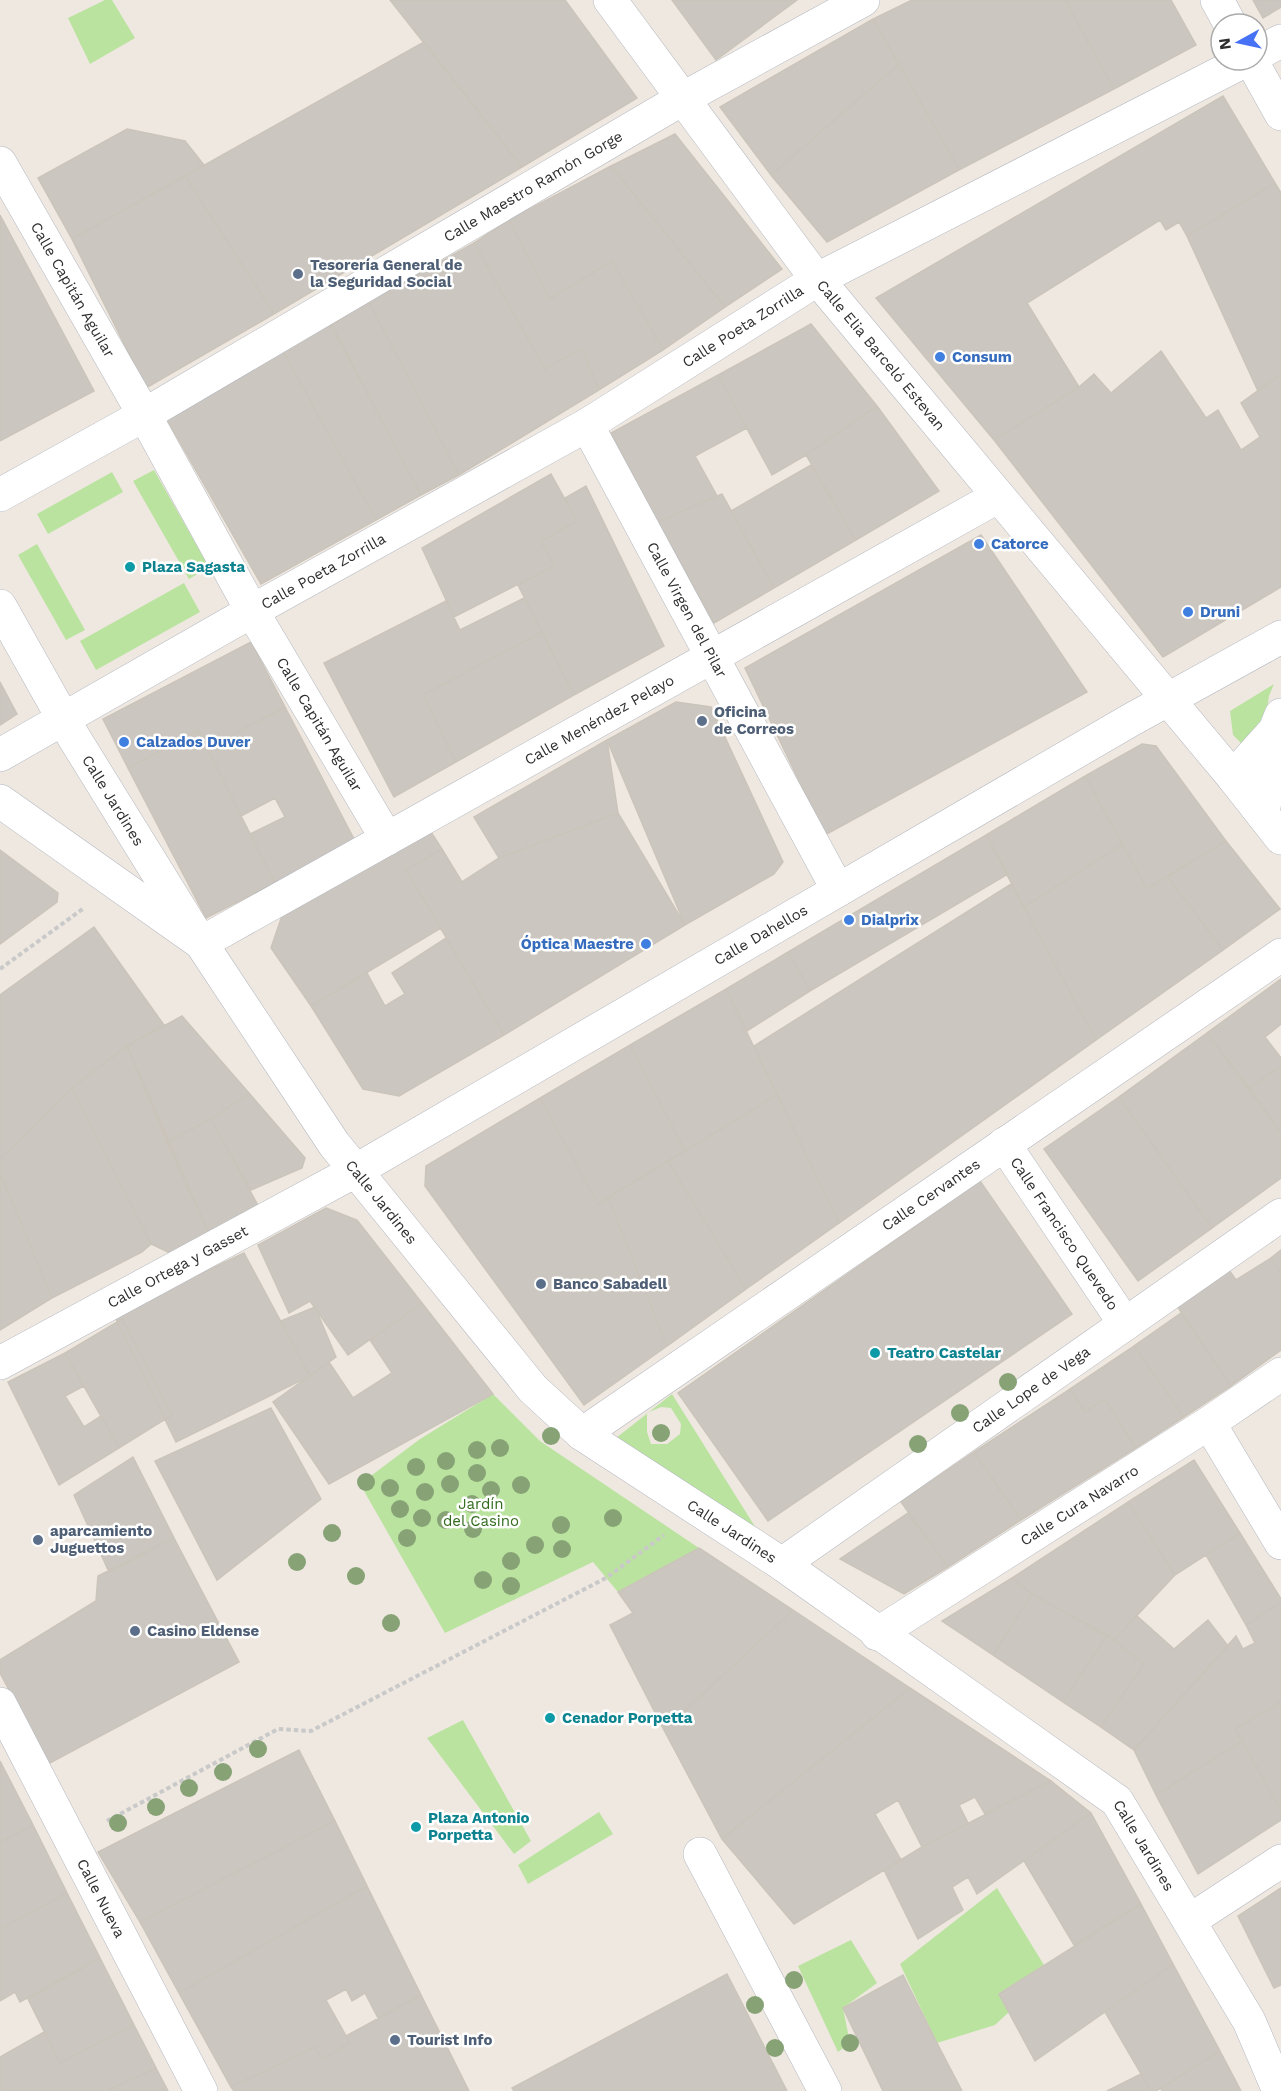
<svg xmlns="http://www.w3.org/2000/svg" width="1281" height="2091" viewBox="0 0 1281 2091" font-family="'Work Sans',sans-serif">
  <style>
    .green { fill: #bbe3a0; fill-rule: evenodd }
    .building { fill: #cbc6bf; stroke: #cac4ba; stroke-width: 1.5 }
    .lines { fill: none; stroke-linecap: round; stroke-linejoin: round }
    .minor-casing { stroke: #b4b8c0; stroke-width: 34 }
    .path { stroke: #c9c9c9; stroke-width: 4; stroke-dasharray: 4.5 3; stroke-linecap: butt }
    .minor { stroke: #fff; stroke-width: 33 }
    .tree { fill: #87a376 }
    .service-dot { fill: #5c6f8a; stroke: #fff; stroke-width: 2 }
    .shop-dot { fill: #3f7fe0; stroke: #fff; stroke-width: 2 }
    .culture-dot { fill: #0f9aa8; stroke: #fff; stroke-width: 2 }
    .labels { text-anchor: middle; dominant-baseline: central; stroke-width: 5; stroke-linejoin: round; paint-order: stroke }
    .street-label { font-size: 15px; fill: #2e2e2e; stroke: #fff }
    .service-label { font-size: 15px; font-weight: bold; fill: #4e5e75; stroke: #fff; text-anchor: start }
    .shop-label { font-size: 15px; font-weight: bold; fill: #366cbe; stroke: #fff; text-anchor: start }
    .culture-label { font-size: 15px; font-weight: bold; fill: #0d838f; stroke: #fff; text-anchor: start }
    .park-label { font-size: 15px; fill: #326b1e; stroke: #fff }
  </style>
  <rect width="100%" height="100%" fill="#efe8e1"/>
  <path class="green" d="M105,0H112L135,38L90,64L68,18Z
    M154,470L209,567L189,579L133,481Z
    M112,472L123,492L48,534L37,514Z
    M37,544L85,630L66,640L18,555Z
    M184,583L200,612L96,670L80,641Z
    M1274,684L1269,696L1265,724L1242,744L1233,735L1230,711Z
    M493,1394L540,1441L699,1548L618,1592L593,1562L445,1633L360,1484L420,1439Z
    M672,1394L759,1533L616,1438ZM661,1407L671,1408L681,1424L680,1434L667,1444H651L647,1432V1413Z
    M463,1720L531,1841L514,1854L427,1738Z
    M599,1812L613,1834L528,1884L518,1865Z
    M997,1888L1044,1965L999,1994L1009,2012L995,2025L937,2043L900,1964Z
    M851,1940L877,1983L843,2008L850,2043L838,2052L798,1966Z"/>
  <path class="building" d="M390,0H565L637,98L522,167Z
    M672,0H797L716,60Z
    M912,0H1065L1114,89L959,170L873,19Z
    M1065,0H1171L1196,45L1114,89Z
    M1253,0H1281V7L1263,18Z
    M873,19L899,64L771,175L720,107Z
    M424,42L522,167L274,314L185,176Z
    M899,64L959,170L827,242L771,175Z
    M1223,96L1275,183L1187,236L1179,222L1166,230L1160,220L1027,303L1079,387L994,440L876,298Z
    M127,129L185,141L204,165L72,239L38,178Z
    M675,134L782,269L725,307L611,166Z
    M611,166L725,307L663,350L612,261L550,299L509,220Z
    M185,176L274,314L146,388L72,239Z
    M1275,183L1281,193V374L1258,391L1187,236Z
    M0,215L94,391L0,441Z
    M509,220L550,299L612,261L663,350L599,390L582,348L545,369L474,243Z
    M474,243L545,369L582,348L599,390L459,475L369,302Z
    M369,302L459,475L421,495L331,325Z
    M328,318L421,495L376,520L280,346Z
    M811,324L877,406L806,455L772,475L718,375Z
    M280,346L376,520L261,584L165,416Z
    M1161,351L1206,418L1218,410L1241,450L1260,437L1241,403L1281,374V587L1163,657L994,440L1079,387L1094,374L1111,393Z
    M718,375L747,428L695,456L717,496L658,522L611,433Z
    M877,406L939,491L856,540L806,455Z
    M811,465L856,540L774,588L731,511Z
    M551,474L577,521L541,541L554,566L454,617L422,548Z
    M586,486L664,646L574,695L518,585L554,566L541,541L577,521L565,498Z
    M722,494L774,588L714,623L658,522Z
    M981,535L1087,692L825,835L745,668Z
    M524,598L542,632L423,695L456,762L394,797L324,663L446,601L460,630Z
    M542,632L574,695L456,762L423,695Z
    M251,642L285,707L207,748L198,731L128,768L103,719Z
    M0,682L17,714L0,725Z
    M676,702L711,707L783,862L774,874L685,925L607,740Z
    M285,707L355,841L275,883L250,834L285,817L275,798L241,816L207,748Z
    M198,731L275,883L206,918L128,768Z
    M607,740L618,813L499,858L474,817Z
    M1142,744L1156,746L1226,841L1147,889L1085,776Z
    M1085,776L1123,844L1024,907L986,835Z
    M618,813L685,925L504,1035L406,870L442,849L462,882L499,858Z
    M427,826L442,849L406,870L441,928L311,1006L271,948L284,910Z
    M986,835L1008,874L810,991L788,952Z
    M1226,841L1280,909L1223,950L1167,876Z
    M1123,844L1147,889L1167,876L1223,950L1096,1040L1024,907Z
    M0,850L58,893L57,902L0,944Z
    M1011,884L1096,1040L839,1223L754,1046Z
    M94,927L164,1025L127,1046L72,1088L0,1159V995Z
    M446,938L504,1035L399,1096L363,1089L311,1006L367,973L385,1006L405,994L392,973Z
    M788,952L810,991L747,1031L726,989Z
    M1281,979V1024L1265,1037L1281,1058V1066L1249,1088L1207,1033Z
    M726,989L777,1095L685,1151L630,1045Z
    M182,1016L249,1093L211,1119L167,1142L127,1046Z
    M1207,1033L1281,1133V1178L1212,1228L1119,1097Z
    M630,1045L685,1151L598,1204L540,1098Z
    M127,1046L210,1236L172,1254L151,1244L72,1088Z
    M1281,1066V1133L1249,1088Z
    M72,1088L151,1244L142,1252L52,1298L0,1172V1159Z
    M249,1093L305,1158L302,1168L251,1190L211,1119Z
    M777,1095L839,1223L746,1289L668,1161Z
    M1119,1097L1212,1228L1138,1281L1044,1149Z
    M540,1098L598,1204L608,1197L667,1346L584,1405L425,1186L426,1166Z
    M211,1119L261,1211L210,1236L167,1142Z
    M668,1161L746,1289L667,1346L608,1197Z
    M0,1172L52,1298L0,1330Z
    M980,1181L1072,1314L768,1521L678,1393Z
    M326,1208L357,1220L422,1303L348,1355L310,1301L289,1313L258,1245Z
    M1281,1250V1274L1271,1258Z
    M244,1253L310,1376L176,1442L114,1315Z
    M1271,1258L1281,1274V1350L1231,1386L1177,1306L1229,1270L1236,1280Z
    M422,1303L493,1394L329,1484L273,1402L329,1362L353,1398L392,1373L370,1340Z
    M315,1307L336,1357L310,1376L281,1321Z
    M1181,1313L1231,1386L1184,1417L1134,1346Z
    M122,1319L172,1415L119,1448L65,1353Z
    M1134,1346L1184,1417L1136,1448L1105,1399L1085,1412L1070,1389Z
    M65,1353L84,1386L65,1396L84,1427L101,1416L119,1448L59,1485L8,1382Z
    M1070,1389L1085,1412L1105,1399L1136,1448L1021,1520L974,1452Z
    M271,1408L321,1499L217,1580L155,1461Z
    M974,1452L1021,1520L948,1567L901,1502Z
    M133,1457L174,1538L109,1572L74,1495Z
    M1194,1460L1240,1533L1175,1575L1128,1502Z
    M1128,1502L1175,1575L1114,1640L1032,1594L1012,1578Z
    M908,1513L948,1567L904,1594L840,1559Z
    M1240,1533L1281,1599V1602L1246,1625L1206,1555Z
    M174,1538L239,1662L48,1764L0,1673V1660L96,1601L98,1576Z
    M699,1548L793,1610L664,1730L610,1625L633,1613L618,1592Z
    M1012,1578L1032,1594L993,1655L942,1621Z
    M1032,1594L1107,1635L1063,1702L993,1655Z
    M1281,1602V1702L1235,1729L1242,1741L1156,1795L1134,1750L1236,1636L1243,1649L1255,1643L1246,1625Z
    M793,1610L910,1688L722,1839L664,1730Z
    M1137,1616L1174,1649L1208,1620L1228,1646L1134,1750L1101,1727L1144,1664L1114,1640Z
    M1107,1635L1144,1664L1101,1727L1063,1702Z
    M910,1688L1051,1781L985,1814L975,1797L959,1805L968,1823L922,1847L898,1800L875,1814L901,1860L794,1924L722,1839Z
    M1281,1702V1810L1235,1729Z
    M1242,1741L1281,1810V1820L1198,1874L1156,1795Z
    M299,1750L335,1821L140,1922L98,1852Z
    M0,1761L33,1825L0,1842Z
    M1051,1781L1091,1813L977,1894L968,1877L952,1887L963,1910L918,1939L884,1870L922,1847Z
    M1091,1813L1141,1904L1074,1945L1024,1861Z
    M335,1821L367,1886L179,1993L140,1922Z
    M33,1825L67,1893L0,1929V1842Z
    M367,1886L421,1995L378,2018L365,1993L352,2001L346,1989L326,2000L350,2043L322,2059L315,2047L231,2087L179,1993Z
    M1281,1888V1985L1274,1988L1238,1916Z
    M67,1893L100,1958L20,2002L15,1992L0,2001V1929Z
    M1141,1904L1173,1964L1035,2061L999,1994Z
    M100,1958L134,2025L60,2063L28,1999Z
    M1173,1964L1220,2051L1156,2091H1151L1105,2012Z
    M727,1974L787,2091H514L512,2088Z
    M903,1975L937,2043L962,2091H883L843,2008Z
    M421,1995L469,2091H234L231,2087L315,2047L322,2059L350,2043L346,2036Z
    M134,2025L156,2068L107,2091H0V2057L44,2032L60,2063Z
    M1220,2051L1241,2091H1162L1161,2088Z
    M156,2068L168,2091H107Z
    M1141,2074L1151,2091H1107Z"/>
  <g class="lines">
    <defs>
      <g id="minor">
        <path id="s1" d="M610,0L809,269L1233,777L1281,838"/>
        <path d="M1217,0L1230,24"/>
        <path d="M1257,54L1281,41"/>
        <path d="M1251,60L1281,114"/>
        <path id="s2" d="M0,163L150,425L252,611L387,839"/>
        <path id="s3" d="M587,425L838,890"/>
        <path id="s4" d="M0,495L144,415L682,99L863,0"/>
        <path id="s5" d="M0,606L73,736L201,943L997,497"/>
        <path id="s6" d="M0,755L252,611L587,425L818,279L1246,60"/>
        <path d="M1233,777L1275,730L1281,715"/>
        <path id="s7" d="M0,801L201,943L334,1144L533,1389L582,1434L782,1564L1117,1801L1249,2021L1279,2091"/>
        <path d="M1263,815L1268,778L1281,758"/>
        <path id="s8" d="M1004,1144L1125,1324"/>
        <path id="s9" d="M0,1363L355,1171L1129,721L1281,637"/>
        <path d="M1209,1423L1281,1543"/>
        <path id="s10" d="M582,1434L1281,955"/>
        <path id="s11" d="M782,1564L1281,1215"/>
        <path id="s12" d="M877,1634L1209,1423L1281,1374"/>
        <path id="s13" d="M0,1704L201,2091"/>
        <path d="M700,1854L825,2091"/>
        <path d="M1189,1921L1281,1861"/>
      </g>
    </defs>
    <use href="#minor" class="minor-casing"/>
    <path class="path" d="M0,969L84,908
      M107,1821L278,1729L311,1731L606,1578L664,1535"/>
    <use href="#minor" class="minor"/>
  </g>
  <g class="tree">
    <circle cx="1008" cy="1382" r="9"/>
    <circle cx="960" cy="1413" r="9"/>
    <circle cx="661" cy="1433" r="9"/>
    <circle cx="551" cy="1436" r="9"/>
    <circle cx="918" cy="1444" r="9"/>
    <circle cx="500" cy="1448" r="9"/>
    <circle cx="477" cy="1450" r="9"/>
    <circle cx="446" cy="1461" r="9"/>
    <circle cx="416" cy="1467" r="9"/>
    <circle cx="477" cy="1473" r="9"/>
    <circle cx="366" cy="1482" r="9"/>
    <circle cx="450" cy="1484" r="9"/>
    <circle cx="521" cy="1485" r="9"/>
    <circle cx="390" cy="1488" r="9"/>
    <circle cx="491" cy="1490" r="9"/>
    <circle cx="425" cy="1492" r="9"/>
    <circle cx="472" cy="1504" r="9"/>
    <circle cx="400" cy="1509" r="9"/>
    <circle cx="422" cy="1518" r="9"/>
    <circle cx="613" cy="1518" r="9"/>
    <circle cx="446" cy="1520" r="9"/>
    <circle cx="561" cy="1525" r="9"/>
    <circle cx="473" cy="1529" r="9"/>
    <circle cx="332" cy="1533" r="9"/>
    <circle cx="407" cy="1538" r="9"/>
    <circle cx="535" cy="1545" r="9"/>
    <circle cx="562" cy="1549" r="9"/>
    <circle cx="511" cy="1561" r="9"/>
    <circle cx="297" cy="1562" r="9"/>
    <circle cx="356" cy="1576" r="9"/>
    <circle cx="483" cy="1580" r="9"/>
    <circle cx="511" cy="1586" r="9"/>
    <circle cx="391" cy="1623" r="9"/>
    <circle cx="258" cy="1749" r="9"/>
    <circle cx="223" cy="1772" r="9"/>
    <circle cx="189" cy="1788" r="9"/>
    <circle cx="156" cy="1807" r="9"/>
    <circle cx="118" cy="1823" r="9"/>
    <circle cx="794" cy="1980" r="9"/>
    <circle cx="755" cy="2005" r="9"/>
    <circle cx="850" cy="2043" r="9"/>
    <circle cx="775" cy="2048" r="9"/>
  </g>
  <g class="service-dot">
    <circle cx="298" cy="274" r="6"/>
    <circle cx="702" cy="721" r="6"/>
    <circle cx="541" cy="1284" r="6"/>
    <circle cx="38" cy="1540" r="6"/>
    <circle cx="135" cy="1631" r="6"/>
    <circle cx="395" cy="2040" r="6"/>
  </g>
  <g class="shop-dot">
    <circle cx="940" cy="357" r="6"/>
    <circle cx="979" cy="544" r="6"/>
    <circle cx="1188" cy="612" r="6"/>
    <circle cx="124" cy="742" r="6"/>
    <circle cx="849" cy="920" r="6"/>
    <circle cx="646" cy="944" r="6"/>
  </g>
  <g class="culture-dot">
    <circle cx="130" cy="567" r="6"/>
    <circle cx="875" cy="1353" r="6"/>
    <circle cx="550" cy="1718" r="6"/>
    <circle cx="416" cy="1827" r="6"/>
  </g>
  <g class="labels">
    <g class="street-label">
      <text stroke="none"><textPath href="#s4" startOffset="616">Calle Maestro Ramón Gorge</textPath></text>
      <text stroke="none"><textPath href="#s2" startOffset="146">Calle Capitán Aguilar</textPath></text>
      <text stroke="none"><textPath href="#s6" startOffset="858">Calle Poeta Zorrilla</textPath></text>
      <text stroke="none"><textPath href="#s1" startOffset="447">Calle Elia Barceló Estevan</textPath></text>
      <text stroke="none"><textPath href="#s6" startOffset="372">Calle Poeta Zorrilla</textPath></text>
      <text stroke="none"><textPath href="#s3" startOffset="210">Calle Virgen del Pilar</textPath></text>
      <text stroke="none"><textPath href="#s5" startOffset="849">Calle Menéndez Pelayo</textPath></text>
      <text stroke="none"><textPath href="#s2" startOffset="646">Calle Capitán Aguilar</textPath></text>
      <text stroke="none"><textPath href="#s5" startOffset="225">Calle Jardines</textPath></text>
      <text stroke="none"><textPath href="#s9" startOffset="873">Calle Dahellos</textPath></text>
      <text stroke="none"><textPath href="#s10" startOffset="423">Calle Cervantes</textPath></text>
      <text stroke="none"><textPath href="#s7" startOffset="562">Calle Jardines</textPath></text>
      <text stroke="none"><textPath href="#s8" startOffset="108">Calle Francisco Quevedo</textPath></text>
      <text stroke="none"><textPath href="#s9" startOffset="202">Calle Ortega y Gasset</textPath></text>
      <text stroke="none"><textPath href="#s11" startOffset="304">Calle Lope de Vega</textPath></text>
      <text stroke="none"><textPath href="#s12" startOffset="240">Calle Cura Navarro</textPath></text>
      <text stroke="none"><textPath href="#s7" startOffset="1048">Calle Jardines</textPath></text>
      <text stroke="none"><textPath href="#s7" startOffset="1570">Calle Jardines</textPath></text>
      <text stroke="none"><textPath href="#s13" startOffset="219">Calle Nueva</textPath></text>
    </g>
    <g class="service-label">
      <text x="310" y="265">Tesorería General de<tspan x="310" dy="17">la Seguridad Social</tspan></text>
      <text x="714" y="712">Oficina<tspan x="714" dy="17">de Correos</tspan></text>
      <text x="553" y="1284">Banco Sabadell</text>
      <text x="50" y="1531">aparcamiento<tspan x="50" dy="17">Juguettos</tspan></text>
      <text x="147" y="1631">Casino Eldense</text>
      <text x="407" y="2040">Tourist Info</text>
    </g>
    <g class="shop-label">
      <text x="952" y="357">Consum</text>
      <text x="991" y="544">Catorce</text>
      <text x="1200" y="612">Druni</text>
      <text x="136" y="742">Calzados Duver</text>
      <text x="861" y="920">Dialprix</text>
      <text x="634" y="944" text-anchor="end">Óptica Maestre</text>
    </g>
    <g class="culture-label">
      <text x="142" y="567">Plaza Sagasta</text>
      <text x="887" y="1353">Teatro Castelar</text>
      <text x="562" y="1718">Cenador Porpetta</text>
      <text x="428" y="1818">Plaza Antonio<tspan x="428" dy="17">Porpetta</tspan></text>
    </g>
    <g class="park-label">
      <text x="481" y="1504">Jardín<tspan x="481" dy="17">del Casino</tspan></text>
    </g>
  </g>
  <g transform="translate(1239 42) rotate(262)"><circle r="28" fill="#ffffff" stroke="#ababab" stroke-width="1.5"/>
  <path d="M0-4.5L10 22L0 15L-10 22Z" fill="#4872f5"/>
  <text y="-9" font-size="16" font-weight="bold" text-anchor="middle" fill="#2e2e2e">N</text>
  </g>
</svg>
